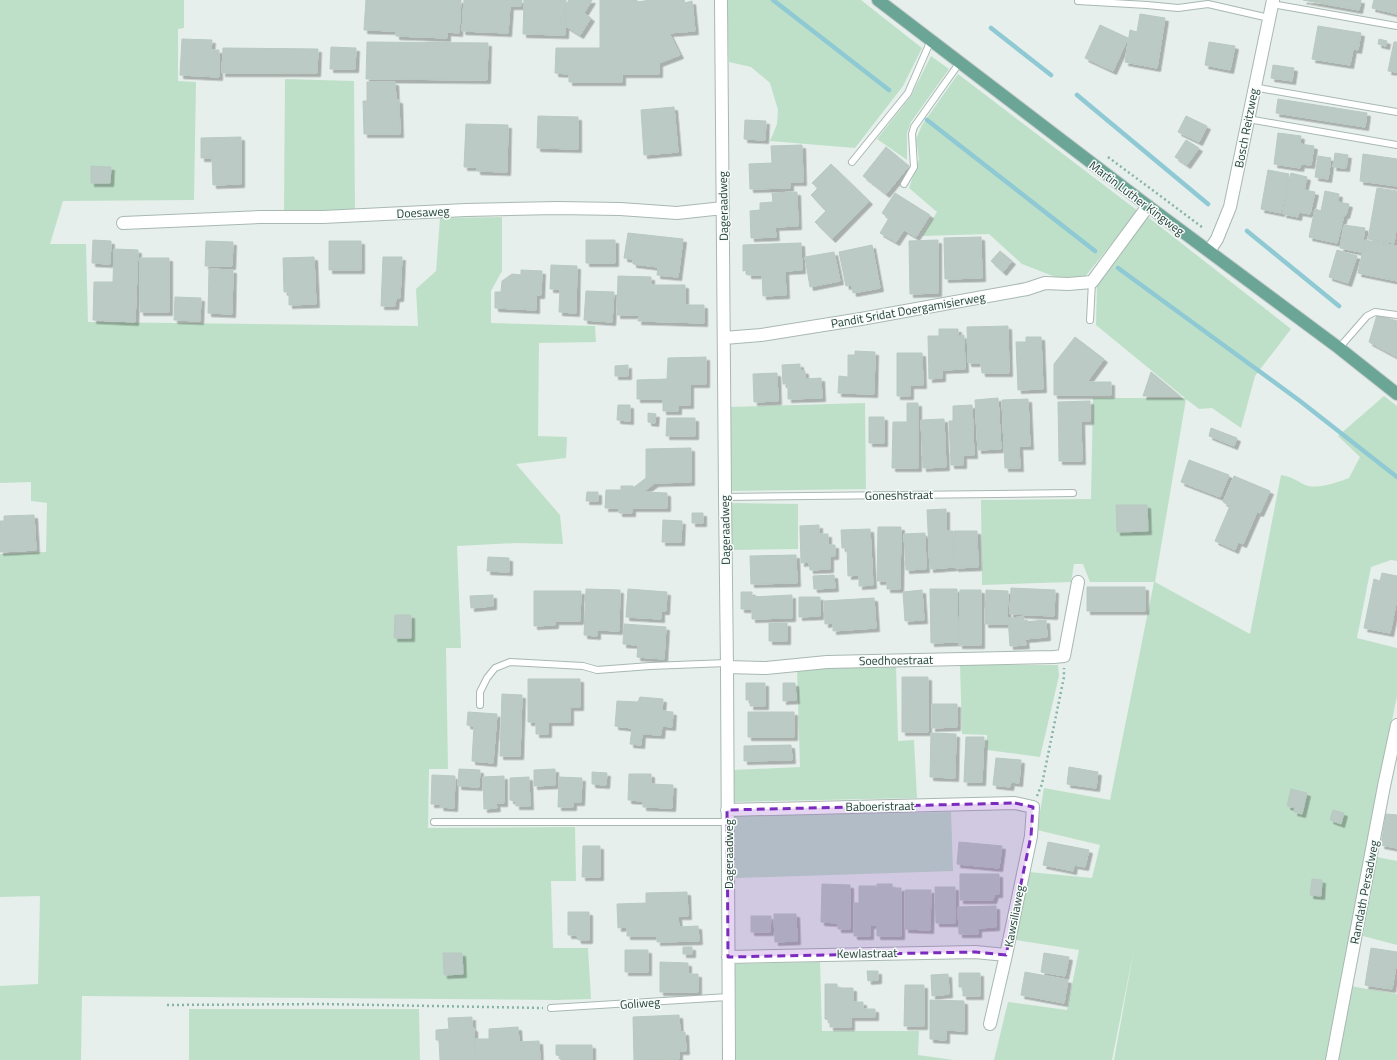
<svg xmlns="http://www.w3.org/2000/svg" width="1397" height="1060" viewBox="0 0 1397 1060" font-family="'Titillium Web',sans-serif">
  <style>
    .green { fill: #bfe0c8 }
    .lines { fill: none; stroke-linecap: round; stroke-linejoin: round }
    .stream { stroke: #8ec9d4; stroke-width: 4.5 }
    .building { fill: #bbcac4; stroke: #b8c9c2; filter: url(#shadow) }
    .lane-casing { stroke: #a8b8b2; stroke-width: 8 }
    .street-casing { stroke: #a8b8b2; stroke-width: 14 }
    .primary-casing { stroke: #c2cac8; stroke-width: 14 }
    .path { stroke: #86b3a5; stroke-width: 2.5; stroke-dasharray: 2 3; stroke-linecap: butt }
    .lane { stroke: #fff; stroke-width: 6 }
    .street { stroke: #fff; stroke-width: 12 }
    .primary { stroke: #6aa596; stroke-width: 12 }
    .marked { fill: #7b2cbf; fill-opacity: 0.2; stroke: #7b2cbf; stroke-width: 3; stroke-dasharray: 8 5; stroke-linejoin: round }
    .labels { text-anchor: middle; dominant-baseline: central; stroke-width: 3; stroke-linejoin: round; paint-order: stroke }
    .street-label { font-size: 12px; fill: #24423a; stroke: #f7fbf9 }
  </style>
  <defs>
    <filter id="shadow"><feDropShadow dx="3.5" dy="3.5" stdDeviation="0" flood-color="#0004"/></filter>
  </defs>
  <rect width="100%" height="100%" fill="#e6efeb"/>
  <path class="green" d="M0,0H184V28L178,29V81L196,82L194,200L63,201L50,244H86L88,322L418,326L416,289L436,271L440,218L502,217V271L491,291V323L595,326L596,342L539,343L538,436L567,437L566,458L516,464L560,515L563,544L516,543L457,546L461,648H446L448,769H429L428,828L575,827L576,881H551L553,948H588L591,999L555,1000L82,996L81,1060H0V986L38,984L40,896L0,897V554L46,552L47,503L31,501V482L0,483Z
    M727,0H861L922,48L903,86L855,148L770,141L777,124L778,110L770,83L751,67L729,62Z
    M931,56L949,69L911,122L907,133V160L877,139L911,96Z
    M958,74L1138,211L1084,278L1069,280L1058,278L1022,264L989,234L922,236L937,212L909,188L919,159L916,139L922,125Z
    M285,79L354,81L355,210H284Z
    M1148,217L1291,329L1255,376L1241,428L1212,408L1199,409L1186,399L1155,582L1250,634L1281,475C1293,477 1295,480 1305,485C1317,490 1338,482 1349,478L1360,457L1338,436L1384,396L1397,406V561L1391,560L1371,567L1357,638L1397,648V696L1379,785L1327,1060H1114L1134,949L1112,1060H994L1008,1002L1067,1010L1079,950L1016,940L1029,872L1092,878L1100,845L1037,830L1044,788L1110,800L1154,582H1090L1083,564H1074L1071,582L982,585L981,500L1091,499L1093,398H1185L1096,325L1097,283Z
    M865,403L866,489L731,491L730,407Z
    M731,503L798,504V549L732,550Z
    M960,665H1058L1059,676L1040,757L987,750V735L962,734Z
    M896,666L898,741L914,740L917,798L733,802V770L800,767L797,670Z
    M951,812L953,871L736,878L732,816Z
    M1377,857L1397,861V945L1363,936Z
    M820,962L822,1031H919L918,1055L954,1060H736L735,964Z
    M1350,986L1397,994V1060H1337Z
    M189,1009H419L420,1060H189Z"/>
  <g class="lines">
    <path class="stream" d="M773,0L889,90
      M991,28L1051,75
      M1077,95L1208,204
      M927,120L1095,251
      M1247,231L1339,306
      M1118,268L1300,401L1397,477"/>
  </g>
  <path class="building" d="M366,0H461L459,33L447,32V38L396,36V31L364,30Z
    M464,0H522L521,6H510L508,33L462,31Z
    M524,0H566L565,35L523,34Z
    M569,0H592L584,13L591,18L580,35L559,22L568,8L565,6Z
    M600,0H637V2L651,0H684L685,3L692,1L695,31L669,33L680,55L659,63V74H622V82H569V74L555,73L556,48H600Z
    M1303,0H1361L1359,10Z
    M1374,0H1397V14L1372,8Z
    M1140,14L1165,18L1157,68L1125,62L1130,30L1137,32Z
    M1100,25L1128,38L1113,71L1085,58Z
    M1318,26L1361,33L1358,50L1353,49L1350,65L1312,59Z
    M182,39L212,40L211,50H219V77L180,75Z
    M1379,39L1387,41L1386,46L1378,44Z
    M367,42L488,43L487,80L366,79Z
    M1209,42L1235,46L1230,70L1205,65Z
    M1394,42H1397V72L1388,71Z
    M331,47L356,48L355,69H330Z
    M223,48L318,49L317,73H222Z
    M1273,65L1294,68L1292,81L1271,78Z
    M367,82H395L396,100H399L400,134H364L363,101H367Z
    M1278,99L1367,113L1365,127L1276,113Z
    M674,107L678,152L644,155L641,110Z
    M538,116L578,117V149L537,148Z
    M1186,116L1207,126L1199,142L1178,132Z
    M745,120L766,121L765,140L744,139Z
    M466,124L508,125L507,172L477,171V167H464Z
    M1278,133L1301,136L1300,144L1314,146L1311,165L1301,164L1300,168L1274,164Z
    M241,137V184L213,185L212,158H201V138Z
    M1186,140L1199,148L1187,165L1175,157Z
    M802,145L803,182H790V188L750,189L749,164L772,163L771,146Z
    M886,147L909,166L886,194L863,176Z
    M1335,153L1348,155L1346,168L1333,167Z
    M1363,154L1397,159V186L1360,181Z
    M1318,156L1331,158L1328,179L1315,177Z
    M831,164L869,201L832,239L815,222L826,211L811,195L818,188L812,183Z
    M91,166L111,167L110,183H91Z
    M1268,170L1289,174L1281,213L1261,209Z
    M1291,173L1307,177L1304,190L1315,192L1310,214L1299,212L1298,217L1283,214Z
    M1377,188L1397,191V224L1394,243L1368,239Z
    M1325,191L1339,194L1338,202L1349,204L1346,215H1344L1337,243L1309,237L1315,209L1321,211Z
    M797,192L798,226L775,227L776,237L751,238L750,211L760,210V203L773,202L772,193Z
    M895,193L930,215L916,237L904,230L896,242L880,233L889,218L882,213Z
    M1344,225L1365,228L1361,252L1340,248Z
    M628,233L683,239L678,277L657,275L658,267L633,264V259L624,258Z
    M981,237L982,278L945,279L944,238Z
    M93,240L111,241L110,264L92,263Z
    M586,240H615V263H586Z
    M938,240V293L910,294L909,241Z
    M1365,240L1397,246V281L1358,273Z
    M206,241L233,242L232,266H205Z
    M329,241H361V270H329Z
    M801,243L802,270L785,271L786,295L763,296L762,275H748V270L743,271V245Z
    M872,245L880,288L853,293L852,285L846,286L839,252Z
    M114,249L138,250L135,322L93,320L94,282H113Z
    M1337,250L1357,256L1348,283L1329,277Z
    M1000,251L1012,261L1003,272L991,261Z
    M834,252L840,281L810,287L805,257Z
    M314,257L316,304L289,305V292H284L283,258Z
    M383,257H402L400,298H396L395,306H381Z
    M140,258H169V312H140Z
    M551,265L577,266L576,313L559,312L560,289H550Z
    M209,269L233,270L232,314L208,313Z
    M521,270L542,271L541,295H536V310L495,308V292H501L502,281L512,274L521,275Z
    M618,276L651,277V285H685V305H704V323L638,321L639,315H617Z
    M586,291L614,292L612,322L584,320Z
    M175,297L201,298L200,321L174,320Z
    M1377,315L1397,321V357L1369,342Z
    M1008,326L1009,373H982L981,363H968L967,327Z
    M939,329H958V336L964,335L965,369L942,370V378L929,379L928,336H939Z
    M1026,337H1041L1043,389L1018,390L1016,342H1026Z
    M1075,337L1104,359L1087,382H1111V395H1054V364Z
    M855,351L875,352L874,394L838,393L839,376L848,377V355H855Z
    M897,353H922L923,385H910V396H897Z
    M706,357V384H690V405H678V411H663V399H637V380L667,379L668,358Z
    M800,364V370L805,371V379L821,378L822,398L788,399V384H783L782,365Z
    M628,365V376H615V366Z
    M1151,372L1180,396H1143Z
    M777,373L778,401L754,402L753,374Z
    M998,398L1001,449L978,450L975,400Z
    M1028,399L1030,446H1019L1020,468H1005L1002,400Z
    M1090,401V421H1081L1082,461H1059L1058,402Z
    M907,403H918V468H892L893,422H907Z
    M618,405H630V421L617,420Z
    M972,405L974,455H963V465H951L949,421H953V406Z
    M648,413L656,414L655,423L648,422Z
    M869,417H884V443H869Z
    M667,418H695V436H666Z
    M944,419L946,467L923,468L921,420Z
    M1211,428L1237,438L1234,446L1209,436Z
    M691,448V482L655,483L643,492L667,493V508H632V513H619V508H605L606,490H621V486H633V488L646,478V449Z
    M1189,460L1229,475L1220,497L1181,482Z
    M1234,476L1270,491L1260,513L1257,512L1243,544L1238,542L1235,550L1215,541L1230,506L1223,502Z
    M587,492H598V501H586Z
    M1116,505H1147L1148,531L1117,532Z
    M946,509V531H953L954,567L930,569L927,510Z
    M692,513H703V523H692Z
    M34,515L36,550L0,552V521H4V516Z
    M663,520L682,521L681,542H662Z
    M819,525V534H828V545H835V556H830V569L810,570L809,562L801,563L800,526Z
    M878,527H901L900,589H887V581H877Z
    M870,529L873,585L859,586V575L848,576L847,548H842L841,530Z
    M954,531H977L978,567L955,568Z
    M925,533L926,569L906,570L904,534Z
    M796,555L797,583L751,584L750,556Z
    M488,557L509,558V572L487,571Z
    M1382,573L1397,576V599L1390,633L1364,628L1374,579L1380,581Z
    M834,575L835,588L814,589L813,576Z
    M1087,587H1145V611H1087Z
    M1011,588L1055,590L1054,616L1010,614Z
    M586,589L620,590L619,631L597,630V636L584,635Z
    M628,589L667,592L666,611H661V619L626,617Z
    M930,589H957L958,642L931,643Z
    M922,590L924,620L905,621L903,592Z
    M960,590H981V645H959Z
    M986,590L1008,591L1007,624H985Z
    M534,591H581L580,621H555V625L534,626Z
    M741,592H752V597L792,595V618L752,619V609H741Z
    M493,595V606L471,608L470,596Z
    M799,597H820V616L799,617Z
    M874,598L876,628L833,631V623L825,624L824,601Z
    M395,615H411V638H394Z
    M1024,617V622L1046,620L1047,637L1025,639L1026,645L1010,646L1008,618Z
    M769,623H787V641H769Z
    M624,624L666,627L664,659L637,657L638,645L623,644Z
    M902,677H928V732H902Z
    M528,679H580V707H570V722H548V734H536V722H528Z
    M746,683H765V706H750L751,700H746Z
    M783,683H795L796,700L783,701Z
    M502,694L522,695L520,756H500Z
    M640,697L663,699L662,711L673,712L672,727L662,726L661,735L642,734L641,745L630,744L632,728L615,726L617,701L638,702Z
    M932,704H957V727L932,728Z
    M468,712L497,714L493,763L472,761L474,726L467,725Z
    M748,712H794V737H748Z
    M931,733L956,734L955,778L930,777Z
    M966,737H984L982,782H964Z
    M791,745L792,760L744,761V746Z
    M996,758L1021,760L1019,783L1011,782L1010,787L993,785Z
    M1069,767L1098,772L1096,788L1067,784Z
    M459,769L480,770L479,787L458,786Z
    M555,769V785L534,786V770Z
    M592,772L607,773L606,785L592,784Z
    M629,774H651V784L673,785L672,808L643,807V801L628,800Z
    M432,775L455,776L454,808L440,807L441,804H431Z
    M504,776V803H496L497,808L484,809L483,777Z
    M529,777L530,806H516V801L510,800V778Z
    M559,777L582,778L581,802H573V807H558Z
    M1291,789L1307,793L1302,814L1294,812L1295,808L1287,806Z
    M1333,810L1344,813L1341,824L1330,820Z
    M1386,814L1397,815V848L1381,845Z
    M959,842L1002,846L999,868L957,864Z
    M1048,842L1089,850L1085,867L1074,865L1073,871L1043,865Z
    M583,846H600V877H582Z
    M960,874H999V894H995L993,900H960Z
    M1312,879L1322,880L1321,896L1310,895Z
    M822,884L850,885V929H838V923L821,922Z
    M877,884H892V888H901V936H877Z
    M859,886H876V925H870V936H854V903H859Z
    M935,887H955V923H936Z
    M905,890H931L930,930L905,929Z
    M687,892L688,916H678L679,927L698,926L699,941L657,942V936H627V927L618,928L617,904L646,903V893Z
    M996,906V927L978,928V934H959L958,907Z
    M568,912H589V940H578L577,935H568Z
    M774,914H796L797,941L775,942Z
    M751,916H771L770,932H751Z
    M683,947H692V954H683Z
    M1371,948L1397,952V961L1392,989L1365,985Z
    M625,950H648V972H625Z
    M443,953H462L463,974L444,975Z
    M1044,953L1069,957L1065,976L1041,972Z
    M660,962L688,963V974H698V992H660Z
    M867,971H878V980L868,981Z
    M1025,972L1068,980L1064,1003L1021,995Z
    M959,973H980V996H963V987H959Z
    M948,974L949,994L932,996L931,975Z
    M825,984H837V988H853V1002H863V1009H875V1017H851V1027H830V1020L825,1019Z
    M905,985H924V1026H904Z
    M930,1000L964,1001V1031L946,1030V1040L930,1039Z
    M679,1015L680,1032H685L686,1051H679V1059L634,1060L633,1017Z
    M472,1017V1028H474L475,1060H440L439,1040H436V1030L449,1029L448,1018Z
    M518,1027L519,1042L539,1041L540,1060H476L475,1039H489V1029Z
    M556,1045H592V1060H561V1056L556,1055Z"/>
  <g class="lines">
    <defs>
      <path id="lane" d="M1078,1L1147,5L1178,8L1208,4L1269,18
        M1272,4L1397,26
        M1255,87L1264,89L1397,112
        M1248,119L1397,145
        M852,162L908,93L931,40
        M904,184L914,167L912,134L914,127L960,62
        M1090,320L1092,282
        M1339,348L1367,316L1375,312L1397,315
        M725,497L1073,493
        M480,705V692L487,678L495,668L510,662L583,666L597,670L650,666L727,663
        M434,822H728
        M551,1008L728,997"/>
      <path id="street" d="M721,0L725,497L727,667L729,1060
        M123,223L259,217H323L466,210L557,208L620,209L677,213L723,208
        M1209,251L1217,239L1230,207L1273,0
        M724,338L761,335L861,319L1027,289L1045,283L1068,284L1092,282L1148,206
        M727,667L766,668L827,662L1054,657L1064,656L1078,582
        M727,810L1015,803L1033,807L1031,836L1006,955L990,1024
        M728,957L975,952L1006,955
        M1332,1060L1384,786L1397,725"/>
      <path id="primary" d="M878,0L1148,206L1339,348L1397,394"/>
    </defs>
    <use href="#lane" class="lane-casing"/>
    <use href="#street" class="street-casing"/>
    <use href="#primary" class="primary-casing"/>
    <path class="path" d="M1108,157L1202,227
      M1037,796L1042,784L1064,677V668
      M167,1005L322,1004L543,1008"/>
    <use href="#lane" class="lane"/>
    <use href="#street" class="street"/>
    <use href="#primary" class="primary"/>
  </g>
  <path class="marked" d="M1015,803L1033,807L1031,836L1006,955L975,952L728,957L727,810Z"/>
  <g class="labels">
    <g class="street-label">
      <text transform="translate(1246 128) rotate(-79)">Bosch Reitzweg</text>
      <text transform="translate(1137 198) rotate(37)">Martin Luther Kingweg</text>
      <text transform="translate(723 206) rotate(-91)">Dageraadweg</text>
      <text transform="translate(423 212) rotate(-3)">Doesaweg</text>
      <text transform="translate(908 310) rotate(-10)">Pandit Sridat Doergamisierweg</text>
      <text transform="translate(899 495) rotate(-1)">Goneshstraat</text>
      <text transform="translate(725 530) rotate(-91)">Dageraadweg</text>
      <text transform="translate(896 660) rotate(-1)">Soedhoestraat</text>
      <text transform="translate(880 806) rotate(-1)">Baboeristraat</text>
      <text transform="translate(728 854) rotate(-90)">Dageraadweg</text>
      <text transform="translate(1364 892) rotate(-79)">Ramdath Persadweg</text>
      <text transform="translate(1014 916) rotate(-79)">Kawsiliaweg</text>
      <text transform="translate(867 953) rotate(-1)">Kewlastraat</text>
      <text transform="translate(640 1003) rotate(-4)">Goliweg</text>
    </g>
  </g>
</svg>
